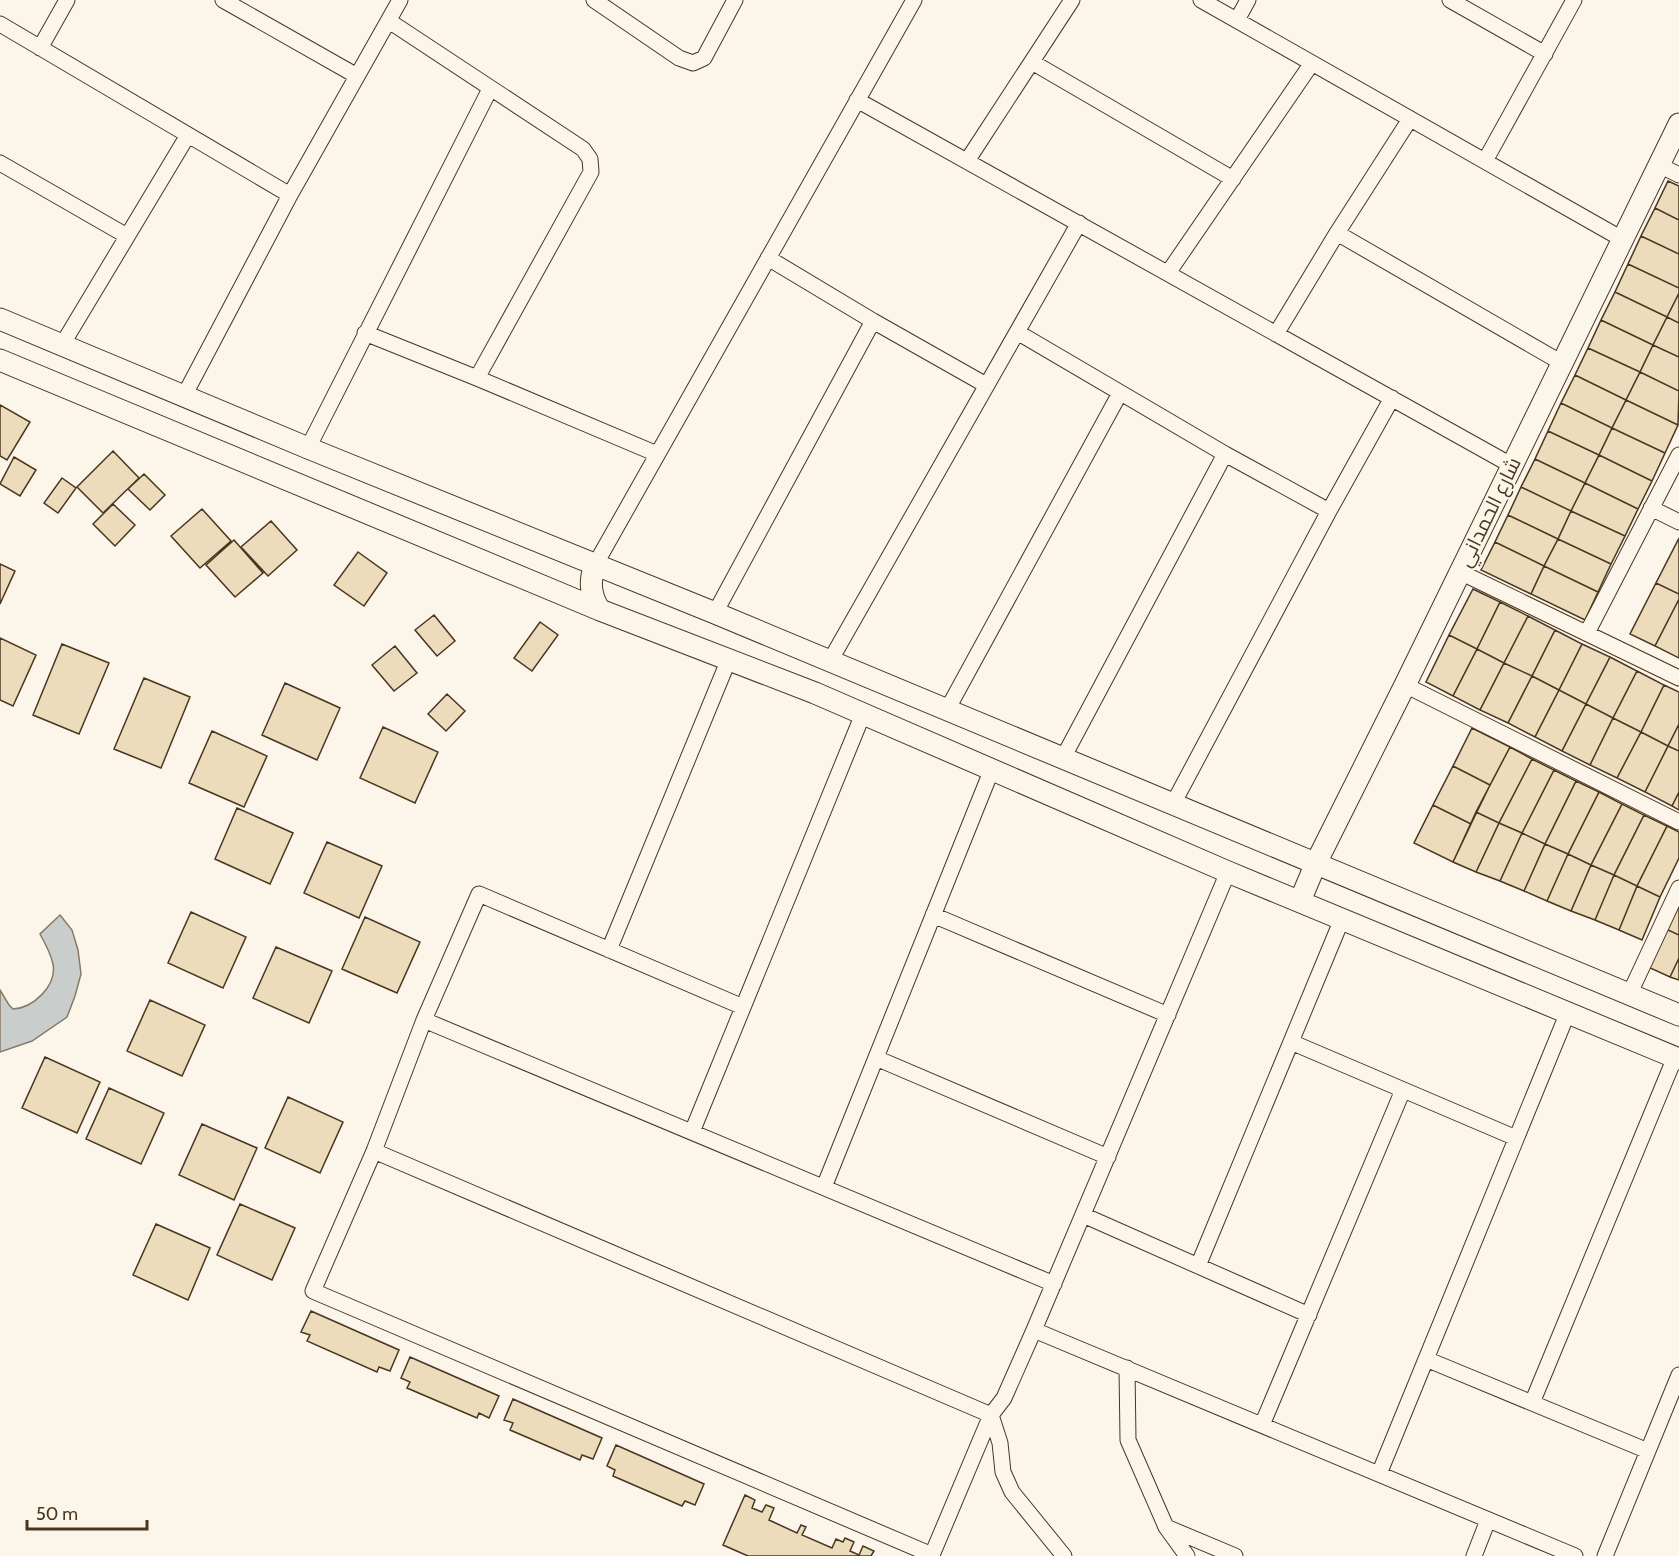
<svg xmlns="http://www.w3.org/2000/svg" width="1679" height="1556" viewBox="0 0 1679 1556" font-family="Cabin,Cairo,sans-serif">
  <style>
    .water { fill: #c9cecd; stroke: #887966; stroke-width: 1.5 }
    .building { fill: #ecdcbc; stroke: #4a3520; stroke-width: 1.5 }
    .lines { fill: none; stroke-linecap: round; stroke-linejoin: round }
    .street-casing { stroke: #4a3520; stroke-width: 17 }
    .secondary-casing { stroke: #4a3520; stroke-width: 23 }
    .street { stroke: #fbf6e9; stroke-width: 15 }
    .secondary { stroke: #fbf6e9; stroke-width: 21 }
    .labels { text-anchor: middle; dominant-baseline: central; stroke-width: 4.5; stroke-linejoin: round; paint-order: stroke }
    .street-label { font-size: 20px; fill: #4a3520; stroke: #fbf6e9 }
  </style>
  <rect width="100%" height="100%" fill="#fbf6e9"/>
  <path class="water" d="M60,915L72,930L78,950L81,974L75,996L67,1017L32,1041L0,1052V990L9,1005L13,1009C33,1008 57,986 53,964C51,954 45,943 40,934Z"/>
  <path class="building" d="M1668,181L1679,186V220L1655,208Z
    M1655,208L1679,220V254L1641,236Z
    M1641,236L1679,254V288L1628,264Z
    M1628,264L1679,288V293L1667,317L1615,292Z
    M1615,292L1667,317L1653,345L1601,320Z
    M1679,293V323L1667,317Z
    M1667,317L1679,323V357L1653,345Z
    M1601,320L1653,345L1640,372L1588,348Z
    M1653,345L1679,357V391L1640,372Z
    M1588,348L1640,372L1626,400L1575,375Z
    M1640,372L1679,391L1678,425L1626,400Z
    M1575,375L1626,400L1612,428L1561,403Z
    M1626,400L1678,425L1665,453L1612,428Z
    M1561,403L1612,428L1599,455L1548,431Z
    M0,405L30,422L7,460L0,456Z
    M1612,428L1665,453L1652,481L1599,455Z
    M1548,431L1599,455L1585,483L1535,459Z
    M113,451L139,478L103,513L77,487Z
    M1599,455L1652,481L1638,509L1585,483Z
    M14,457L36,470L20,496L0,484Z
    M1535,459L1585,483L1571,511L1521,487Z
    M144,474L165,495L150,510L128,489Z
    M62,478L76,488L58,513L44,503Z
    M1585,483L1638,509L1625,536L1571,511Z
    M1521,487L1571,511L1558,539L1508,515Z
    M113,504L135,525L115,546L93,524Z
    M202,509L231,541L200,568L171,536Z
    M1571,511L1625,536L1611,564L1558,539Z
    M1508,515L1558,539L1544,566L1495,542Z
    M271,521L297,550L268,576L241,547Z
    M1679,538V594L1656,583Z
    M1558,539L1611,564L1598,592L1544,566Z
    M234,540L263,573L235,597L206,565Z
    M1495,542L1544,566L1531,594L1481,570Z
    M358,552L387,573L364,606L334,585Z
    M0,564L15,571L0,604Z
    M1544,566L1598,592L1585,620L1531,594Z
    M1656,583L1679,594V599L1655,646L1630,634Z
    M1473,589L1500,602L1477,649L1449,635Z
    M1679,599V658L1655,646Z
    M1500,602L1528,616L1504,663L1477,649Z
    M434,615L455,641L437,656L415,630Z
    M1528,616L1555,630L1532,676L1504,663Z
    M540,622L558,635L532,671L514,658Z
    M1555,630L1582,644L1559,690L1532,676Z
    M1449,635L1477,649L1453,696L1426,682Z
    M0,638L36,655L13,706L0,700Z
    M62,644L109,663L79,734L33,715Z
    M1582,644L1610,657L1586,704L1559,690Z
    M395,646L417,673L394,691L372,665Z
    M1477,649L1504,663L1480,710L1453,696Z
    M1610,657L1637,671L1613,718L1586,704Z
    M1504,663L1532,676L1508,723L1480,710Z
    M1637,671L1664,685L1641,732L1613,718Z
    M1532,676L1559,690L1535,737L1508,723Z
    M144,678L190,697L161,768L114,749Z
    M285,683L340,708L317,760L262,735Z
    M1664,685L1679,692V724L1668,746L1641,732Z
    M1559,690L1586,704L1562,751L1535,737Z
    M447,694L465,711L446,731L428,714Z
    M1586,704L1613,718L1590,765L1562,751Z
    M1613,718L1641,732L1617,778L1590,765Z
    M1679,724V751L1668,746Z
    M383,727L438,752L415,803L360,778Z
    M1472,728L1510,747L1490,785L1453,766Z
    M212,731L267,756L244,807L189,783Z
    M1641,732L1668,746L1645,792L1617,778Z
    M1668,746L1679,751V792L1672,806L1645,792Z
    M1510,747L1532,759L1499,823L1476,812Z
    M1532,759L1554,770L1522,833L1499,823Z
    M1453,766L1490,785L1471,824L1433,805Z
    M1554,770L1576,781L1545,844L1522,833Z
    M1576,781L1599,792L1568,854L1545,844Z
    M1599,792L1622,804L1591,865L1568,854Z
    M1679,792V810L1672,806Z
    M1622,804L1644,815L1614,875L1591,865Z
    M1433,805L1471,824L1453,862L1414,843Z
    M237,808L293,833L270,884L215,859Z
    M1476,812L1499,823L1476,872L1453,862Z
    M1644,815L1667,826L1637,886L1614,875Z
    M1499,823L1522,833L1500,881L1476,872Z
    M1667,826L1679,832V858L1660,897L1637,886Z
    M1522,833L1545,844L1524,891L1500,881Z
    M327,842L382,866L359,918L304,893Z
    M1545,844L1568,854L1547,901L1524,891Z
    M1568,854L1591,865L1571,911L1547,901Z
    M1591,865L1614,875L1595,920L1571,911Z
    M1614,875L1637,886L1619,930L1595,920Z
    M1637,886L1660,897L1642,940L1619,930Z
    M1679,904V935L1666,929Z
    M191,912L246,937L223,988L168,963Z
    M365,917L420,942L397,993L342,969Z
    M1666,929L1679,935V958L1670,977L1648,967Z
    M276,947L332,971L309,1023L253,998Z
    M1679,958V980L1670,977Z
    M150,1000L205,1025L182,1076L127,1051Z
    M45,1057L100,1082L77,1133L22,1108Z
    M109,1088L164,1113L141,1164L86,1139Z
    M288,1097L343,1122L320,1173L265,1148Z
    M202,1124L257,1148L234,1200L179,1175Z
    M240,1204L295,1228L272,1280L217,1255Z
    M156,1224L210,1248L188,1300L133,1275Z
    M311,1311L399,1350L390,1371L379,1367L377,1372L307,1341L310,1335L301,1332Z
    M410,1357L499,1396L489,1418L479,1413L477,1418L407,1388L410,1382L401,1378Z
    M513,1399L602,1438L593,1459L582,1455L580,1460L510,1430L513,1423L504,1420Z
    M616,1445L704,1484L695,1505L685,1501L682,1506L613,1476L615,1470L607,1466Z
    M745,1495L755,1500L752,1508L762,1512L766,1505L774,1508L769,1520L797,1533L801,1525L806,1527L802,1535L832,1548L836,1539L843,1542L845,1538L854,1542L850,1551L859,1555L863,1546L874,1551L871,1556H748L723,1545Z"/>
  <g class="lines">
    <defs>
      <path id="street" d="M223,0L357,76
        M594,0L679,58L693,63L704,58L735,0
        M1201,0L1622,239
        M1450,0L1545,54
        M1237,20L1248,0
        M389,21L583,149L590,159L591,172L477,378
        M0,24L290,195
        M40,48L67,0
        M1032,62L1233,179
        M857,100L1511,465
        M967,161L1072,0
        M1485,161L1574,0
        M0,163L127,236
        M1659,165L1679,175
        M1337,233L1562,363
        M768,258L873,321L986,385
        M1168,273L1312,63
        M1017,332L1225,454L1329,511
        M365,333L477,378L657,454
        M1276,334L1337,233L1410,119
        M62,345L188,135
        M184,396L290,195L400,0
        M308,448L490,89
        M1651,508L1679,522
        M595,565L914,0
        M1460,572L1679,678
        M715,613L873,321
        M1587,633L1679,455
        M830,661L1079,223
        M1405,685L1679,822
        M947,710L1120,393
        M1063,758L1225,454
        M1173,804L1329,511L1392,398
        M933,915L1168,1015
        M609,950L729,659
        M1629,995L1679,888
        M424,1020L1054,1284
        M1291,1042L1516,1138
        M876,1058L1108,1157
        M692,1132L863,714
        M374,1151L991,1415L932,1555L313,1291L374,1151L424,1020L479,894L743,1007
        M824,1187L992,769
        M1083,1215L1309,1315
        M1198,1266L1342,919
        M1034,1330L1575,1556
        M1426,1359L1648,1451
        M1127,1368L1128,1440L1166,1527L1187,1556
        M1532,1403L1675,1057
        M1262,1425L1403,1090
        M1379,1474L1568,1012
        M1166,1527L1235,1556
        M1064,1556L1012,1492L1003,1472L1000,1443L991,1415L1004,1398L1034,1330L1228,872
        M1474,1556L1488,1520
        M1605,1556L1679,1375"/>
      <path id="secondary" d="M0,319L308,448L715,613L1679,1015
        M0,360L600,610L815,693L1228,872L1679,1059
        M595,565C589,581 590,596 600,610
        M1300,901L1316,863L1405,685L1679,124"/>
    </defs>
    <use href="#street" class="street-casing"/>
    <use href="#secondary" class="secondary-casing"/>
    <use href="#street" class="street"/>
    <use href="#secondary" class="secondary"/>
  </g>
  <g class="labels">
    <g class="street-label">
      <text transform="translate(1489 512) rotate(-64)">شارع الحمداني</text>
    </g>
  </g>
  <path d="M27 1520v9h120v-9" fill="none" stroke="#4a3520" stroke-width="3"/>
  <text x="36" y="1520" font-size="18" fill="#4a3520" stroke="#fbf6e9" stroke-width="4.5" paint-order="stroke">50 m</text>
</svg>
